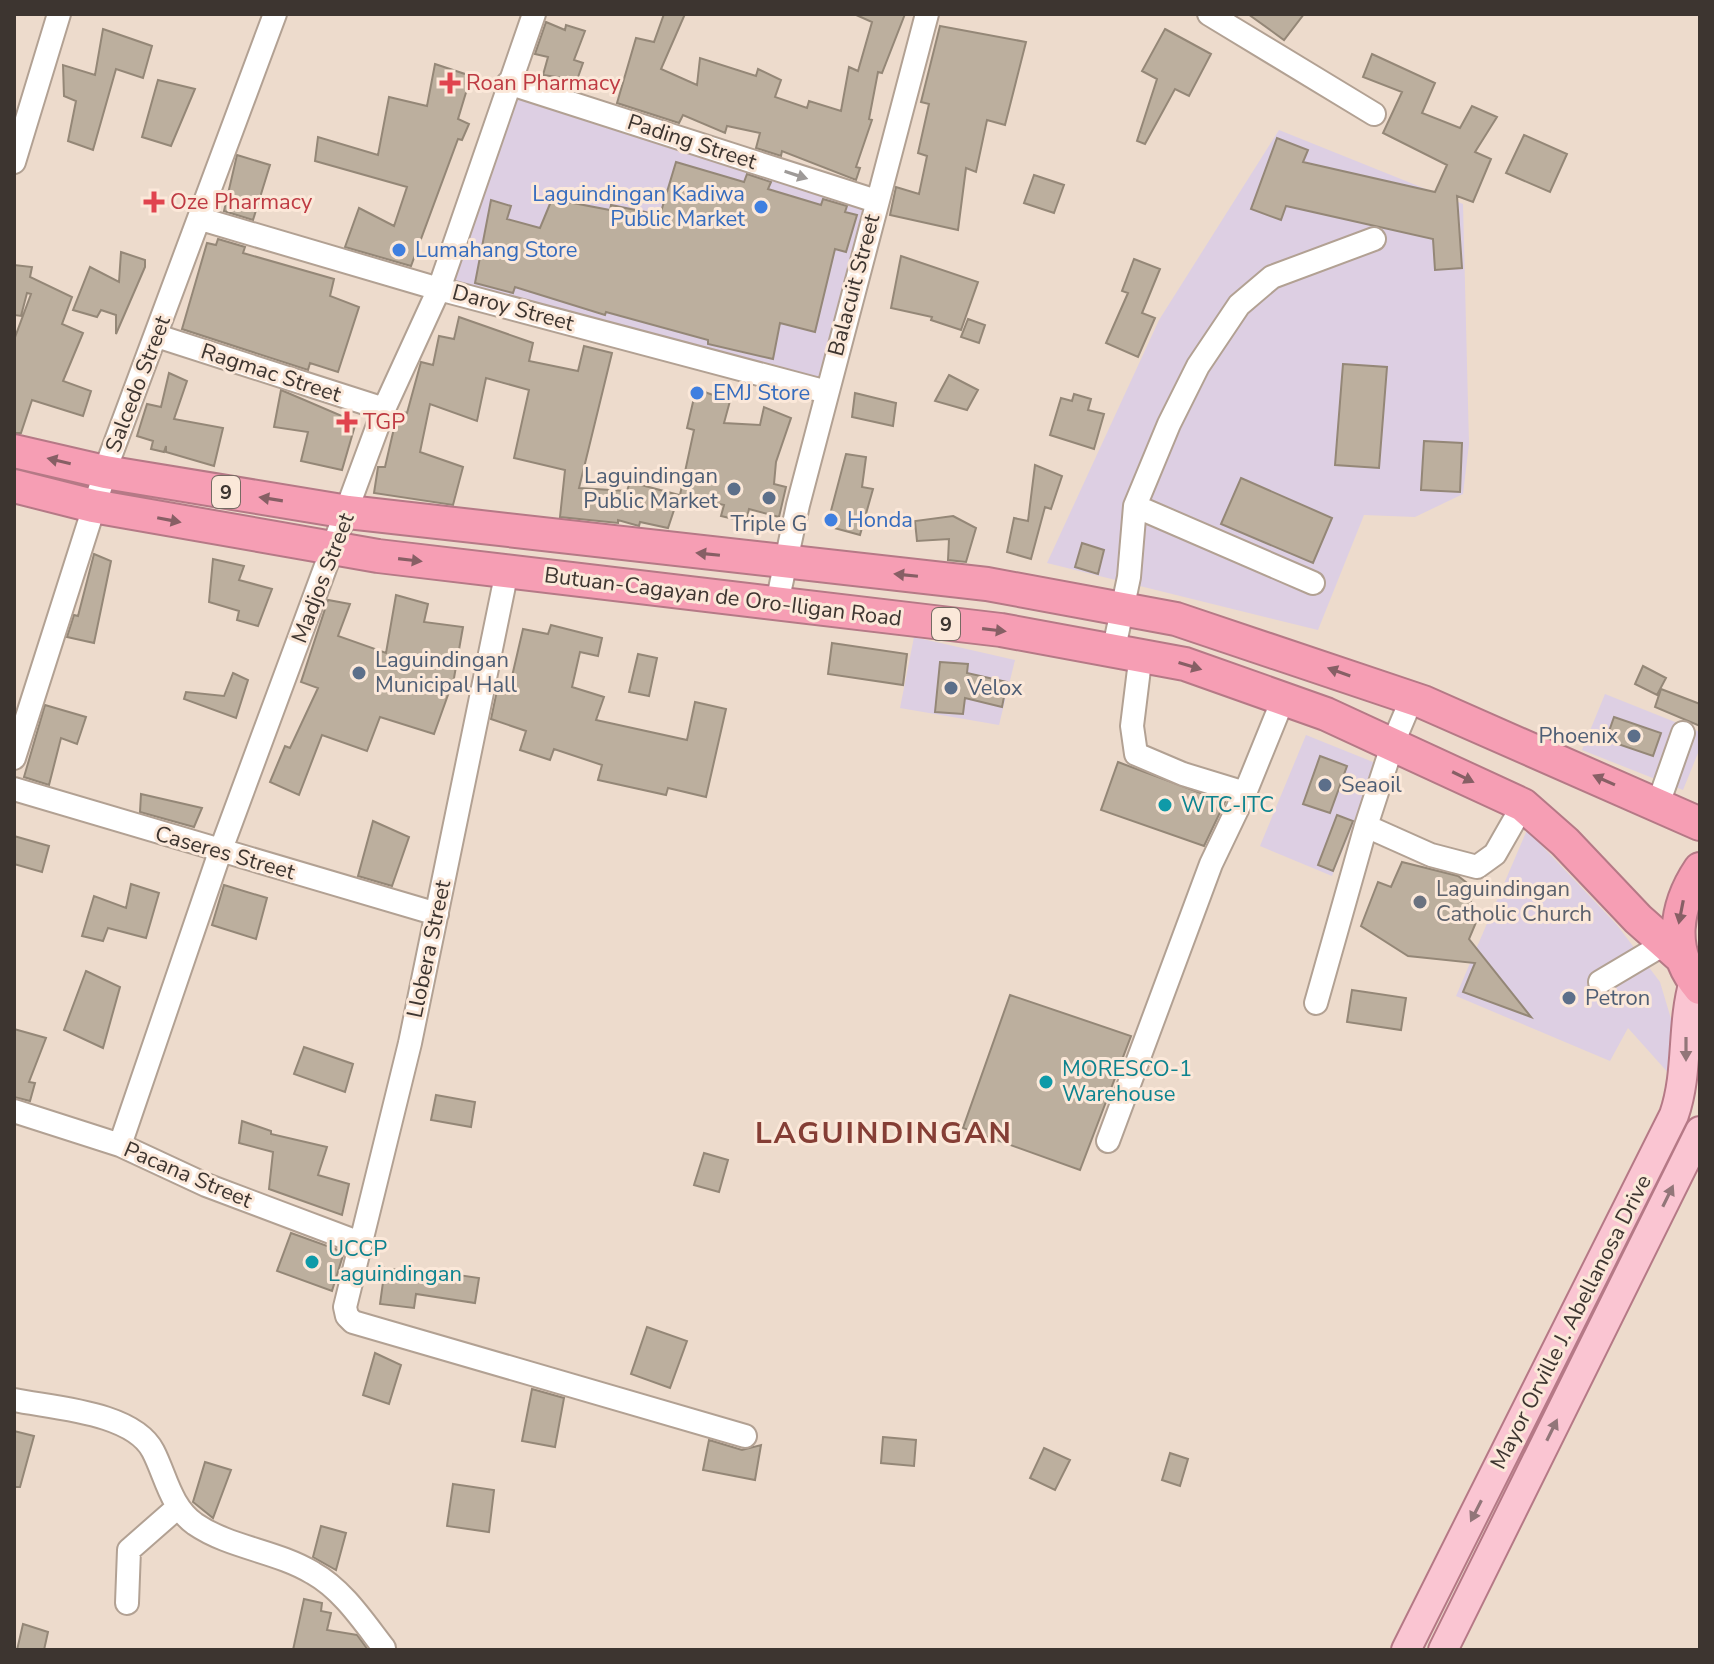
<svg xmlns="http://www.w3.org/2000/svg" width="1714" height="1664" viewBox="0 0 1714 1664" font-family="'Nunito Sans',sans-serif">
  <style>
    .commercial { fill: #ddcfe3 }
    .building { fill: #bcaf9e; stroke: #948777; stroke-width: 2 }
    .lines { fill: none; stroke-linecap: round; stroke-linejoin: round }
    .minor-casing { stroke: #b2a193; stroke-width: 26 }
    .major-casing { stroke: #b57986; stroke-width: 32 }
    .highway-casing { stroke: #b57986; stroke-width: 36 }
    .minor { stroke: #fff; stroke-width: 22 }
    .major { stroke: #fac5d2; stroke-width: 28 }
    .highway { stroke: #f69eb4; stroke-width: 32 }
    .oneway { fill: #9e9a98 }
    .oneway2 { fill: #875f65 }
    .oneway3 { fill: #927679 }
    .health-dot { fill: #e0444e; stroke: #fbe8d9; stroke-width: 3 }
    .shop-dot { fill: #3f7fe0; stroke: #fbe8d9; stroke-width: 3 }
    .service-dot { fill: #5c6f8a; stroke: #fbe8d9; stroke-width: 3 }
    .culture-dot { fill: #0f9aa8; stroke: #fbe8d9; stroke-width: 3 }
    .worship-dot { fill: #6b7280; stroke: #fbe8d9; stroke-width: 3 }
    .labels { text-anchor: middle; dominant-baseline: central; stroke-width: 6; stroke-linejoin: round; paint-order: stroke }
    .shield { fill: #fbe8d9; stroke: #766b63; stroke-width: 2 }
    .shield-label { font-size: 20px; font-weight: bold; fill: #3d3530 }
    .health-label { font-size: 22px; fill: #be3a42; stroke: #fbe8d9; text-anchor: start }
    .street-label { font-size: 22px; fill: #3d3530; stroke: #fbe8d9 }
    .shop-label { font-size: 22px; fill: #366cbe; stroke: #fbe8d9; text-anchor: start }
    .service-label { font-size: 22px; fill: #4e5e75; stroke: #fbe8d9; text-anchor: start }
    .culture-label { font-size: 22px; fill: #0d838f; stroke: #fbe8d9; text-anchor: start }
    .worship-label { font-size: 22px; fill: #5b616d; stroke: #fbe8d9; text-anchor: start }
    .district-label { font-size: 30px; font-weight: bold; letter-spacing: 2px; fill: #853e35; stroke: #fbe8d9 }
  </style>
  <rect width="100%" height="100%" fill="#eddbcc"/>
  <path class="commercial" d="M518,97L864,209L823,380L452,284Z
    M1279,130L1463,204L1469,444L1463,494L1415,517L1364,515L1318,630L1047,563L1159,320Z
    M914,637L1015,660L999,725L900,708Z
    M1605,694L1700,732V748L1683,790L1582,750Z
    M1306,735L1378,764L1332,876L1260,846Z
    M1527,830L1617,925L1660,982L1672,1022L1671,1076L1628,1028L1610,1061L1456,996Z"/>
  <path class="building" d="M664,14H685L661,69L697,85L700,58L756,76L758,69L781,80L775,97L807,108L809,101L841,111L849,67L858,71L872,22L854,14H905L882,73L878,72L869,119L872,120L856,167L860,168L856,180L782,151L781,156L756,148L760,133L727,126L725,133L683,115L679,123L617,103L636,38L654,42Z
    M1248,14H1304L1284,40Z
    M546,22L565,30L566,25L585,31L574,60L583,63L577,80L543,75L548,57L535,54Z
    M940,26L1026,42L1005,125L987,120L976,172L966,168L958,230L890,215L896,187L919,194L927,156L918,153L929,104L921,102Z
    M103,29L152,46L143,78L116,69L93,150L68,141L76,101L64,96L63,65L95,75Z
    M1165,29L1211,54L1189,96L1175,89L1145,144L1137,141L1157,79L1142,71Z
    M1372,54L1435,83L1422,113L1460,128L1472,106L1497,117L1475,152L1491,159L1473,202L1457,196L1462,268L1435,270L1433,239L1286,206L1281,220L1251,209L1277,138L1308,150L1303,162L1435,192L1447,165L1383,133L1402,92L1363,77Z
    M435,64L471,76L458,119L469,124L462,140L458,139L411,266L345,247L359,208L394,226L407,187L315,161L318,137L378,155L389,97L427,106Z
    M158,80L195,89L171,146L142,137Z
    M1524,135L1567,154L1550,192L1506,173Z
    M237,155L270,165L253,220L224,211Z
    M676,162L744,182L747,174L771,182L768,189L821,205L823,199L847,206L845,212L857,215L846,252L835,249L815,332L780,323L773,359L708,344V340L606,312L605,315L515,287L513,293L475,283L491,200L511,206L507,219L540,228L552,199L610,210L611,205L660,215Z
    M1034,175L1064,185L1054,213L1024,203Z
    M218,239L245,247L243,253L334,279L330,296L359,307L338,372L310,363L308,370L182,329L207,243L216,245Z
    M121,252L145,260V267L116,334V315L101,310L97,317L73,310L90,267L119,282Z
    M901,256L978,282L961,330L931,320L932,317L891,308Z
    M1134,259L1160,269L1142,313L1155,318L1138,357L1106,343L1128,293L1122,291Z
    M14,265L32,267L30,277L72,297L62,324L83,333L63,381L91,391L83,416L32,400L21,433H14V340L31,294L27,293L21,316L14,315Z
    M459,317L533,343L529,361L578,371L584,346L612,353L579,488L627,491L630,482L679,495L668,528L640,522L639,526L618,520V523L560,517L565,470L514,458L529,390L486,378L477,421L430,404L420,452L463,467L453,505L374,493L378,467H385L398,411L407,413L421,362L433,365L439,336L454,339Z
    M968,319L985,325L979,343L961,337Z
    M1343,364L1387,367L1379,468L1335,465Z
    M169,373L187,381L174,419L223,428L214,466L166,452V446L164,452L151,449L153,441L137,436L147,404L161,407Z
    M949,375L978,390L967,410L935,401Z
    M696,389L730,401L724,423L760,425L764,407L791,418L776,462L774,484L786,487L779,517L749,509L746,522L721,516L724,505L680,495L694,430L687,428Z
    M281,390L356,422L342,470L301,461L308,432L274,427Z
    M855,393L896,403L893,426L852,417Z
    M1074,394L1091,399L1088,410L1104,414L1094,449L1050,435L1061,398L1072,401Z
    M1424,441L1462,443L1460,492L1421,490Z
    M846,454L866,457L862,487L873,489L860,535L827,526Z
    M1035,465L1062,476L1051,509L1045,507L1031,559L1007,552L1014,518L1028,521Z
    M1241,478L1332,518L1313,563L1221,524Z
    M953,516L976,528L966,562L948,560L949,539L917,541L915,521Z
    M1082,543L1104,550L1098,574L1075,567Z
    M94,554L111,561L94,643L67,637L74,615L78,616Z
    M213,559L244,566L239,580L272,589L258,626L237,620L239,611L209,602Z
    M396,595L428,604L424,622L463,627L454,678L434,734L380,717L367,751L322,735L299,795L270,782L285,746L290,748L318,688L301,682L328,600L350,604L338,636L386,653Z
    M551,625L602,638L598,656L580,652L572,687L604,697L596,720L687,740L695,702L726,709L706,797L668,788L666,795L598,780L602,765L554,749L550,760L520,750L526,731L491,719L499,681L510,685L523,629L548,634Z
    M832,643L907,654L903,685L828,674Z
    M638,654L657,658L649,696L629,692Z
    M940,662L968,664L967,673L1007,682L1002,707L965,698L963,714L935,712Z
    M1643,666L1666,678L1657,695L1635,684Z
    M233,673L248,680L236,718L184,699L186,692L224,696Z
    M1661,689L1700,704V726L1655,707Z
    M45,705L86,717L77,744L61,738L49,785L24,777Z
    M1614,717L1661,733L1653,756L1606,740Z
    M1320,756L1347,766L1330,813L1303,804Z
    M1118,762L1225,802L1204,846L1101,810Z
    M141,794L202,808L194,827L140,812Z
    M1337,815L1353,821L1333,871L1318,865Z
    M373,821L409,837L392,886L358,876Z
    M14,836L49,846L42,872L14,864Z
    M1402,862L1458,876L1475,889L1466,915L1477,920L1469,939L1531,1017L1463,992L1475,963L1408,956L1361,926L1378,882L1391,887Z
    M131,884L159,893L146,938L108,928L103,941L82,936L94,896L126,908Z
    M224,885L267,898L256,939L212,925Z
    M86,971L120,987L103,1048L64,1030Z
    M1352,990L1406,998L1401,1030L1347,1022Z
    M1010,995L1131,1036L1080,1170L963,1128Z
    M14,1029L46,1038L29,1082L35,1083L30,1101L14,1097Z
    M304,1047L353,1064L345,1092L294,1074Z
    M436,1095L475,1102L471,1127L431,1120Z
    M242,1121L271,1131V1134L327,1147L318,1175L349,1184L342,1215L269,1189L273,1152L239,1143Z
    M704,1153L728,1160L719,1192L694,1185Z
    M291,1233L344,1252L332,1291L277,1271Z
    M385,1268L451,1278L452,1274L479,1278L475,1303L416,1294L414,1308L380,1304Z
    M647,1327L687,1341L670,1388L631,1374Z
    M375,1353L401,1365L389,1404L363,1395Z
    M532,1389L564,1398L555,1447L522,1441Z
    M14,1431L34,1436L20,1487H14Z
    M883,1437L916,1440L914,1466L881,1463Z
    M709,1440L742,1450L761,1445L755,1480L703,1470Z
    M1044,1448L1070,1460L1055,1490L1030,1478Z
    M1170,1453L1188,1459L1180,1486L1162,1480Z
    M205,1462L231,1470L213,1518L193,1502Z
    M453,1484L494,1490L489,1532L447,1526Z
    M321,1526L346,1533L336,1570L313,1557Z
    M304,1599L322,1603L321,1611L331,1613L327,1630L357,1635L368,1650H293Z
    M23,1624L48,1632L44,1650H17Z"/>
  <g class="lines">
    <defs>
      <path id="minor" d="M1209,14L1374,114
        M508,83L876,201
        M14,162L59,14
        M201,219L439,289L827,392
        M157,336L384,409
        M1135,506L1313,583
        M507,571L410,1043L345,1307L347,1316L353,1322L745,1436
        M777,603L798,505L927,14
        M1114,648L1129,577L1135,506L1169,424L1198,366L1239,305L1272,277L1374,239
        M1141,653L1132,726L1136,754L1183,774L1245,793L1284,697
        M1412,698L1393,743L1366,826L1431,855L1477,867L1495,854L1523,805
        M14,758L110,457L275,14
        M14,789L437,914
        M1658,804L1683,733
        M1600,982L1664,944
        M1316,1003L1366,826
        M14,1111L120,1145L206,1185L360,1243
        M1108,1141L1211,864L1245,793
        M120,1145L220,852L384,409L439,289L534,14
        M14,1400C53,1408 133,1412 153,1451C166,1476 170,1506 195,1524C230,1548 277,1551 313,1573C343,1590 363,1621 384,1648
        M127,1603L129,1550L178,1507"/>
      <path id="major" d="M1406,1650L1674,1115C1689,1071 1681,1026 1694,981
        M1443,1650L1700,1131"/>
      <path id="highway" d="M14,451L105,472L348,512L987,584L1176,619L1423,702L1700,824
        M14,486L93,506L378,556L1001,630L1185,664L1326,714L1523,805L1565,842L1638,919L1682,958
        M1700,869C1675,906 1668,952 1700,988"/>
    </defs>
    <use href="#minor" class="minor-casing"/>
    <use href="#major" class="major-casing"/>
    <use href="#highway" class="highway-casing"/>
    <use href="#minor" class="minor"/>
    <use href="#major" class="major"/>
    <use href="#highway" class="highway"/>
  </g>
  <defs><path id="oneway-solid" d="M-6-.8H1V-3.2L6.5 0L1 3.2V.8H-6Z" transform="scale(2)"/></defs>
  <use class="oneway" href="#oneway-solid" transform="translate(796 175) rotate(18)"/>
  <g class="oneway2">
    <use href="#oneway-solid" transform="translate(59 461) rotate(-167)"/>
    <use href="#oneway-solid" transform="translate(271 499) rotate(-171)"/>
    <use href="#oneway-solid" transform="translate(169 520) rotate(11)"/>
    <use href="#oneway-solid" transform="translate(708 554) rotate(-174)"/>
    <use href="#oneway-solid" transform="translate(410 560) rotate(7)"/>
    <use href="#oneway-solid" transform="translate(906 575) rotate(-174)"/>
    <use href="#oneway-solid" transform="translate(994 630) rotate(7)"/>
    <use href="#oneway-solid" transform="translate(1190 666) rotate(17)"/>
    <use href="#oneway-solid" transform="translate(1339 672) rotate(-160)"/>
    <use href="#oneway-solid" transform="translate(1463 777) rotate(26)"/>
    <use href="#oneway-solid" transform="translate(1604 780) rotate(-156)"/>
    <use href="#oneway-solid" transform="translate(1681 912) rotate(101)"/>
  </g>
  <g class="oneway3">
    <use href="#oneway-solid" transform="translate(1686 1049) rotate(90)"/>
    <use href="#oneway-solid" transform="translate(1668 1196) rotate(-64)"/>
    <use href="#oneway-solid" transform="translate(1552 1430) rotate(-64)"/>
    <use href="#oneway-solid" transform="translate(1476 1511) rotate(117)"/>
  </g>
  <g class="health-dot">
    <path d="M446 71h8v8h8v8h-8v8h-8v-8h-8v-8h8z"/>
    <path d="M150 190h8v8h8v8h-8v8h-8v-8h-8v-8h8z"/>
    <path d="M343 410h8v8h8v8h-8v8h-8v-8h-8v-8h8z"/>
  </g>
  <g class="shop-dot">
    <circle cx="761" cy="207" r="8"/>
    <circle cx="399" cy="250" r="8"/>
    <circle cx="697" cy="393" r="8"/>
    <circle cx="831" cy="520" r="8"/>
  </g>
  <g class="service-dot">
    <circle cx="734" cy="489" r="8"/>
    <circle cx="769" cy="498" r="8"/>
    <circle cx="359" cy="673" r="8"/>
    <circle cx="951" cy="688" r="8"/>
    <circle cx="1634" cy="736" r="8"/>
    <circle cx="1325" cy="785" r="8"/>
    <circle cx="1569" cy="998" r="8"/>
  </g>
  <g class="culture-dot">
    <circle cx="1165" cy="805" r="8"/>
    <circle cx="1046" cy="1082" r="8"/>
    <circle cx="312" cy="1262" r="8"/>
  </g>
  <circle class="worship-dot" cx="1420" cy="902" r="8"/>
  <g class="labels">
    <g class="shield">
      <rect x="212" y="476" width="28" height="32" rx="6"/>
      <rect x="932" y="608" width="28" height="32" rx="6"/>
    </g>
    <g class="shield-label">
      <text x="226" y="492">9</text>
      <text x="946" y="624">9</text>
    </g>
    <g class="health-label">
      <text x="466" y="83">Roan Pharmacy</text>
      <text x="170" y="202">Oze Pharmacy</text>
      <text x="363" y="422">TGP</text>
    </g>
    <g class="street-label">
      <text transform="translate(692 142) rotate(18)">Pading Street</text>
      <text transform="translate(854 285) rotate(-75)">Balacuit Street</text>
      <text transform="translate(513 308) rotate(15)">Daroy Street</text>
      <text transform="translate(271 373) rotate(18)">Ragmac Street</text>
      <text transform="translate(138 384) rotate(-69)">Salcedo Street</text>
      <text transform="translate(323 578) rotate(-69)">Madjos Street</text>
      <text transform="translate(723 597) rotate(7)">Butuan-Cagayan de Oro-Iligan Road</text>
      <text transform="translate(225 853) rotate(16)">Caseres Street</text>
      <text transform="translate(429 949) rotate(-78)">Llobera Street</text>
      <text transform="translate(188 1175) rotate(23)">Pacana Street</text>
      <text transform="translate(1571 1322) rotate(-63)">Mayor Orville J. Abellanosa Drive</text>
    </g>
    <g class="shop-label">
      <text x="745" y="194" text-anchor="end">Laguindingan Kadiwa<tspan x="745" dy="25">Public Market</tspan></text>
      <text x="415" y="250">Lumahang Store</text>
      <text x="713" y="393">EMJ Store</text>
      <text x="847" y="520">Honda</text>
    </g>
    <g class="service-label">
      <text x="718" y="476" text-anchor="end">Laguindingan<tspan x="718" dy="25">Public Market</tspan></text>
      <text x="769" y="524" text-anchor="middle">Triple G</text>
      <text x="375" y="660">Laguindingan<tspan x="375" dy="25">Municipal Hall</tspan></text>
      <text x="967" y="688">Velox</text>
      <text x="1618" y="736" text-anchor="end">Phoenix</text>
      <text x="1341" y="785">Seaoil</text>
      <text x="1585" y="998">Petron</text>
    </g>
    <g class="culture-label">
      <text x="1181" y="805">WTC-ITC</text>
      <text x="1062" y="1069">MORESCO-1<tspan x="1062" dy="25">Warehouse</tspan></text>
      <text x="328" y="1249">UCCP<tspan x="328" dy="25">Laguindingan</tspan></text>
    </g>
    <g class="worship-label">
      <text x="1436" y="889">Laguindingan<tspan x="1436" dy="25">Catholic Church</tspan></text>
    </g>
    <g class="district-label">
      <text x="884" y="1133">LAGUINDINGAN</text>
    </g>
  </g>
  <rect width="1714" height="1664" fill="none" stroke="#3d3530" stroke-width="32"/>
</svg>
